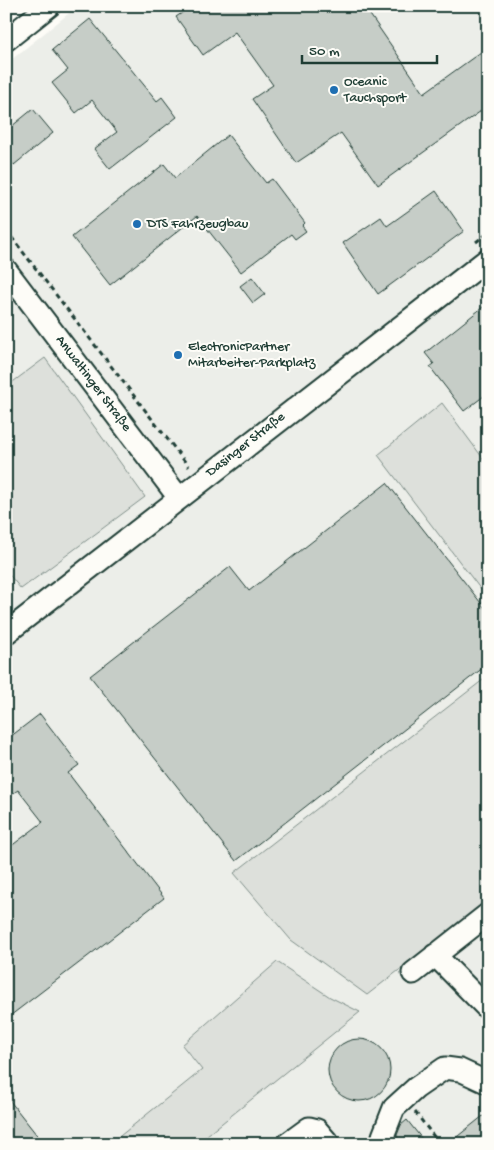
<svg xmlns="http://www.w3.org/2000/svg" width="494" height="1150" viewBox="0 0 494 1150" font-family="'Gochi Hand',sans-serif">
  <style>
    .built { fill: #eceee9 }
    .green { fill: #dde0db; stroke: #7e8e88 }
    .building { fill: #c6cdc7; stroke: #1f3d34 }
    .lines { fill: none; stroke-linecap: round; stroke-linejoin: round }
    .minor-casing { stroke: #1f3d34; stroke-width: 25 }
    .path { stroke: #1f3d34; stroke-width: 3; stroke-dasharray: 5 4; stroke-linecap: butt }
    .minor { stroke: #fdfcf7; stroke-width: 21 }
    .poi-dot { fill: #1f6fb2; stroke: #fdfcf7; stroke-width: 2 }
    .labels { text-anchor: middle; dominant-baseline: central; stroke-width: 4; stroke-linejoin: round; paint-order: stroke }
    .poi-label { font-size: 14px; fill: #1f3d34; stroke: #fdfcf7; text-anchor: start }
    .street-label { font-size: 14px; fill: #1f3d34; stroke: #fdfcf7 }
  </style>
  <rect width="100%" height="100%" fill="#fdfcf7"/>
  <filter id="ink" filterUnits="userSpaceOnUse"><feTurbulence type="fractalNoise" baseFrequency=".02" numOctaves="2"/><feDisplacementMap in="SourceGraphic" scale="10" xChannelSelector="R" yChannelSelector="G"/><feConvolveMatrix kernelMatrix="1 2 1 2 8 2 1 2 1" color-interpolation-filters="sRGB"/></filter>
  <g filter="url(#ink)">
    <path class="built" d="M78,6H488V1144H6V64Z"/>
    <path class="green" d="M45,358L145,497L21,589L6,571V387Z
      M442,403L488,465V599L378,455Z
      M488,676V901L367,995L291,940L234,873Z
      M277,962L330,997L360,1012L196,1144H110L202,1070L182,1045Z"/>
    <path class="building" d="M192,6H364L424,93L481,52L488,61V106L378,185L341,133L296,163L252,99L273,85L235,32L203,55L176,17Z
      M90,19L157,101L162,97L177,117L110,169L94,149L117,132L92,100L76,113L52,83L68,70L52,50Z
      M33,109L53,133L14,165L6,155V131Z
      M228,135L266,183L272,179L305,223L302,226L306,231L295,239L291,234L241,272L197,216L110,285L72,237L164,164L175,178Z
      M436,191L464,231L378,294L343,243L381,217L387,226Z
      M252,277L265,294L253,303L240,286Z
      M488,303V393L464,411L430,367L434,364L425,353Z
      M387,483L488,612V664L236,861L90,676L230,567L249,591Z
      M40,714L79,765L68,773L164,898L6,1019V850L43,822L18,790L6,798V740Z
      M328 1070a31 31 0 1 1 62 0a31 31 0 1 1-62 0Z
      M6,1096L44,1144H6Z
      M488,1112V1144H448Z
      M407,1120L426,1144H399L397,1135L401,1125Z"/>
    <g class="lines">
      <defs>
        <path id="minor" d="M6,40L49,6
          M6,270L179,498
          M6,633L488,259
          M435,955L488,1009
          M413,973L488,914
          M287,1144L309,1128L317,1130L329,1144
          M387,1144L383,1136L394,1108L416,1088L445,1068L460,1070L488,1083"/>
      </defs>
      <use href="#minor" class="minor-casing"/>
      <path class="path" d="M6,230L189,467
        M476,242L488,233
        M415,1112L439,1143"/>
      <use href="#minor" class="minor"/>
    </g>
  </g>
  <g class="poi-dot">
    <circle cx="334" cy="90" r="5"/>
    <circle cx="137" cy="224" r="5"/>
    <circle cx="178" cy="355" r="5"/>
  </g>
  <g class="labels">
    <g class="poi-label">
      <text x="344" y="82">Oceanic<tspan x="344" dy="16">Tauchsport</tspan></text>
      <text x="147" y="224">DTS Fahrzeugbau</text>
      <text x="188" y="347">ElectronicPartner<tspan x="188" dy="16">Mitarbeiter-Parkplatz</tspan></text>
    </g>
    <g class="street-label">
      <text transform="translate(93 384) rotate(53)">Anwaltinger Straße</text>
      <text transform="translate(246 445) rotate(-38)">Dasinger Straße</text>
    </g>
  </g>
  <rect width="494" height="1150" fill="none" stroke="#fdfcf7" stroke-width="25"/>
  <rect x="12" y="12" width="469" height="1125" fill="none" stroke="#1f3d34" stroke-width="2" filter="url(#ink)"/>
  <path d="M302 55v8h135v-8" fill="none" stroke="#1f3d34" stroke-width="2.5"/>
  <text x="309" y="55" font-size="15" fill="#1f3d34" stroke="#fdfcf7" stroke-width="4" paint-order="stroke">50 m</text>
</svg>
